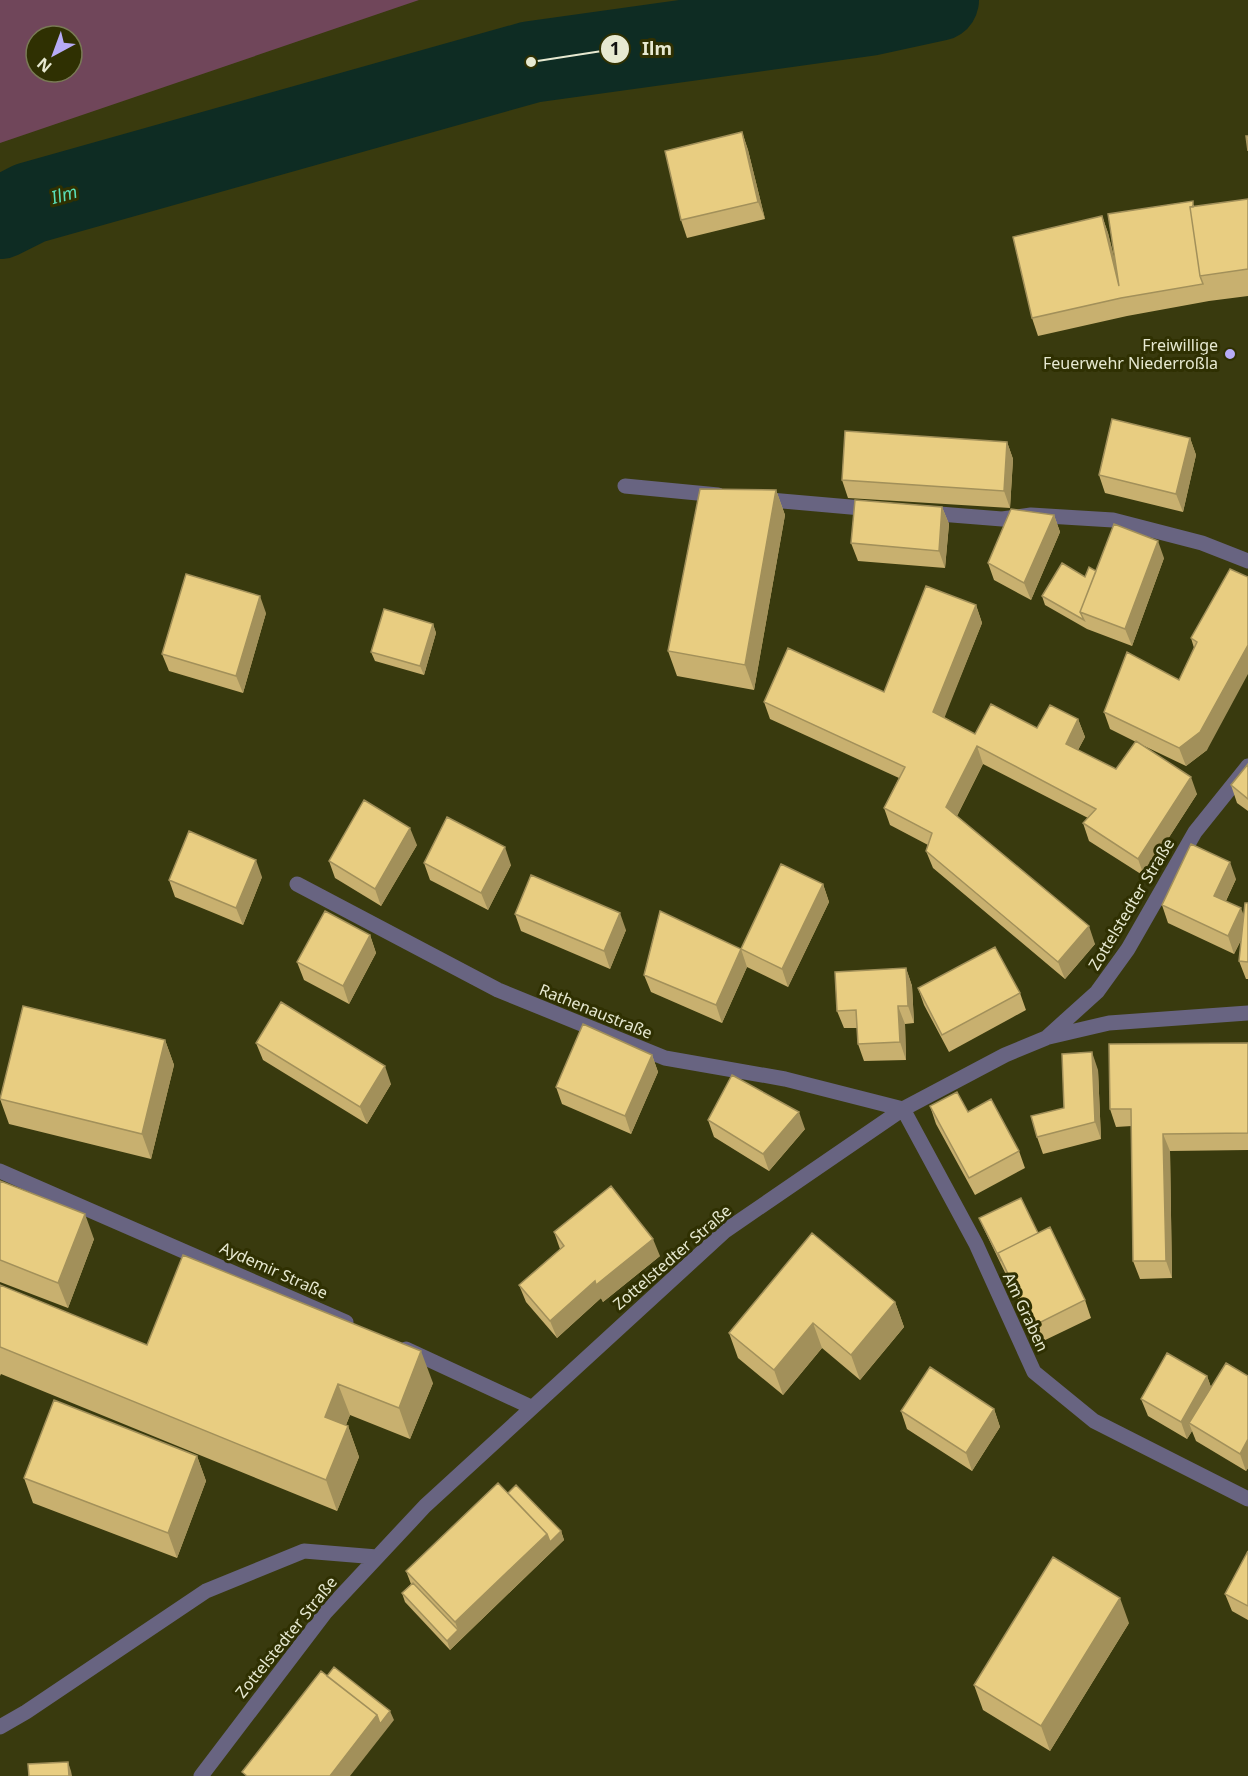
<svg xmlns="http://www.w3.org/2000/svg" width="1248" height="1776" viewBox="0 0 1248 1776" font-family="'Noto Sans',sans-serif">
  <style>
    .green { fill: #70465a; fill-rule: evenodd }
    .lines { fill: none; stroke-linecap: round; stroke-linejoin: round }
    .river { stroke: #0e2c23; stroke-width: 82 }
    .minor { stroke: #686481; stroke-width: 15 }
    .wall { fill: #c8b06f }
    .shaded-wall { fill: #a2905a }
    .building { fill: #e8cd81; stroke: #a2905a; stroke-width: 1.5 }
    .poi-dot { fill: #b7abf7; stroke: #2f3002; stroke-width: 2 }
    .labels { text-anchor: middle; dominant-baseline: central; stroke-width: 6; stroke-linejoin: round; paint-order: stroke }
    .poi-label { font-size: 16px; fill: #e7e9d1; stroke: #2f3002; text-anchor: end }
    .street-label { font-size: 16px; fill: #e7e9d1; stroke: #2f3002 }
    .water-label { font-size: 18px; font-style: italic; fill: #59e0ba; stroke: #2f3002 }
    .leader { fill: none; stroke: #e7e9d1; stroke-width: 2 }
    .callout-dot { fill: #e7e9d1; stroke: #2f3002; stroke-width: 2 }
    .mark-label { font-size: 18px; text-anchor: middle; font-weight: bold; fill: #111 }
    .callout-label { font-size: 18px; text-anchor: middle; font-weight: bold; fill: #e7e9d1; stroke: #2f3002; stroke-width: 6; stroke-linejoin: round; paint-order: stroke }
  </style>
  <rect width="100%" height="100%" fill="#393a0e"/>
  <path class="green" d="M0,0H419L0,143ZM36,36H72V72H36Z"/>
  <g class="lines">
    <path class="river" d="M0,218L30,203L531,62L869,15L938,0"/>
    <path class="minor" d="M625,486L718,495
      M760,499L873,509
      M927,513L1002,519L1031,515L1113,520L1202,543L1248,561
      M297,884L498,990L665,1058L785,1079L903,1109L976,1244L1034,1372L1094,1421L1248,1499
      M1049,1037L1109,1023L1248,1013
      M0,1171L346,1322
      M406,1349L531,1407
      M0,1727L26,1712L206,1591L304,1551L377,1557
      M201,1776L325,1613L425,1506L725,1231L903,1109L1005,1055L1046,1038L1097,992L1128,949L1195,832L1248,766"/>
  </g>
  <path class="wall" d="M742,132L748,150L765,219L687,238L681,220Z
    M1248,199V296L1209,301L1127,316L1038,336L1032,318L1102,216L1108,233L1116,265L1195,207Z
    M1190,438L1196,455L1183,512L1105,493L1099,475Z
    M1007,442L1013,459L1010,508L848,498L842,480Z
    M776,490L785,515L754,690L677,676L668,651Z
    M942,507L949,524L945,568L858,561L851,543Z
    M1054,515L1060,532L1031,600L994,580L988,563Z
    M1164,558L1132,646L1087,629L1045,605L1042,596L1096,571Z
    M1230,569L1207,750L1186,766L1140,744L1197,794L1144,876L1089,841L1083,823L1088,818L983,764L957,816L1095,944L1065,979L933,868L926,851L928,845L890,825L884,808L899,778L770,719L764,702L884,692L976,605L982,623L944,717L975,734L1037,728L1078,719L1085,737L1078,750L1116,769L1136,742L1110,729L1104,712L1179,680L1194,648L1191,638Z
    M266,613L243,693L169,671L162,654Z
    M433,624L436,633L424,675L375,661L371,652Z
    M1248,764V811L1237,803L1231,785Z
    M417,845L381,906L335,878L329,861Z
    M424,863L511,865L488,910L430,880Z
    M262,877L243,925L175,897L169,880Z
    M1236,879L1226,901L1244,915L1248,903V979H1246L1239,961L1242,938L1234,954L1168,923L1162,905Z
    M823,884L829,902L788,987L747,967L741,949Z
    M515,914L626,930L610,969L521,931Z
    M370,935L376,953L349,1004L304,980L297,962Z
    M741,949L747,967L722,1023L651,992L644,975Z
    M906,968L912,986L914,1023L905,1024L906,1060L864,1061L858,1044L857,1028H844L837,1011Z
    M918,988L1020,993L1026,1010L949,1052L924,1005Z
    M165,1040L174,1065L151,1159L9,1124L0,1099Z
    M256,1043L391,1084L367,1124L263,1060Z
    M1248,1043V1150L1170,1151L1172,1278L1140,1279L1133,1261L1132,1126L1116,1127L1110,1109Z
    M652,1055L658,1072L631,1134L562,1104L556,1087Z
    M1098,1070L1101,1139L1043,1154L1037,1137Z
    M930,1106L968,1112L1019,1151L1025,1168L975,1195L936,1124Z
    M708,1120L805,1129L769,1171L714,1137Z
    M0,1181L94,1239L68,1308L0,1282Z
    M979,1218L1038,1233L1085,1300L1091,1318L1039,1343L983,1227Z
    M554,1232L660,1256L603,1302L601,1298L557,1338L526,1302L519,1285L560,1249Z
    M0,1285L147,1345L433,1383L410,1439L350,1415L346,1425L348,1426L359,1457L337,1511L1,1374L0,1376Z
    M895,1302L904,1327L860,1380L822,1348L783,1395L738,1358L729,1333Z
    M1207,1376L1211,1387L1248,1376V1468L1246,1471L1196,1441L1192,1431L1187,1439L1148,1416L1141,1399Z
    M994,1409L1000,1427L972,1471L907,1429L901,1411Z
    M197,1456L206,1481L177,1558L33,1503L24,1478Z
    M508,1493L561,1531L564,1540L450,1650L405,1602L402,1593L411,1584L406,1571Z
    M1248,1551V1620L1232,1611L1225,1594Z
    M1129,1623L1050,1751L983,1710L974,1685Z"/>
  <path class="shaded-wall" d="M742,132L748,150L765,219L758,202Z
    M1102,216L1108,233L1124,298L1119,286Z
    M1190,438L1196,455L1183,512L1176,494Z
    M1007,442L1013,459L1010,508L1004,491Z
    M776,490L785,515L754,690L745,665Z
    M942,507L949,524L945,568L939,551Z
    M1054,515L1060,532L1031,600L1024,583Z
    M1158,541L1164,558L1132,646L1125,629Z
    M260,596L266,613L243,693L236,676Z
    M976,605L982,623L940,729L933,712Z
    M433,624L436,633L424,675L420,666Z
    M1248,645V674L1207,750L1186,766L1179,748Z
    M1078,719L1085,737L1072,761L1066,744Z
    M977,746L983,764L953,824L946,807Z
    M1191,777L1197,794L1144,876L1138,859Z
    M410,828L417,845L381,906L375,889Z
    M505,847L511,865L488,910L481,893Z
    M256,860L262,877L243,925L236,908Z
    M1230,862L1236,879L1220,913L1214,896Z
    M823,884L829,902L788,987L782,969Z
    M1241,908L1248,926L1234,954L1228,936Z
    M620,913L626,930L610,969L604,951Z
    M1089,926L1095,944L1065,979L1058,962Z
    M370,935L376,953L349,1004L343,986Z
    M741,949L747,967L722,1023L716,1005Z
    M906,968L912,986L914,1023L908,1006Z
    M898,1006L905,1024L906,1060L900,1042Z
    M165,1040L174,1065L151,1159L142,1134Z
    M1092,1052L1098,1070L1101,1139L1095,1122Z
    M652,1055L658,1072L631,1134L625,1116Z
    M385,1066L391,1084L367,1124L360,1107Z
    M799,1112L805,1129L769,1171L763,1154Z
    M1163,1134L1170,1151L1172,1278L1166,1261Z
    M85,1214L94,1239L68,1308L58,1283Z
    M653,1239L660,1256L603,1302L601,1298L557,1338L550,1321L595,1281Z
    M895,1302L904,1327L860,1380L851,1355Z
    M813,1323L822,1348L783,1395L774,1370Z
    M421,1351L433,1383L410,1439L399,1408Z
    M1207,1376L1213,1393L1189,1423L1192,1431L1187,1439L1181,1422Z
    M338,1384L350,1415L336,1449L325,1417Z
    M994,1409L1000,1427L972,1471L966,1453Z
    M348,1426L359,1457L337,1511L326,1480Z
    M1248,1439V1468L1246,1471L1240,1454Z
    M197,1456L206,1481L177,1558L168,1533Z
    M561,1531L564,1540L450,1650L447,1641L458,1630L455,1622L547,1534Z
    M1120,1598L1129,1623L1050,1751L1041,1726Z
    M390,1711L394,1720L350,1776H330L377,1715Z
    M68,1762L71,1771L72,1776H69Z"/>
  <path class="building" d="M742,132L758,202L681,220L665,151Z
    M1246,136H1248V151Z
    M1248,199V269L1200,276L1190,207Z
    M1193,201V207H1190L1200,276L1203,284L1121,298L1032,318L1013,237L1102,216L1119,286L1108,214Z
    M1112,419L1190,438L1176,494L1099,475Z
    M845,431L1007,442L1004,491L842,480Z
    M700,489L776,490L745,665L668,651Z
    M855,500L942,507L939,551L851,543Z
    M1011,509L1054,515L1024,583L988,563Z
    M1114,524L1158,541L1125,629L1080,612Z
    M1062,563L1085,577L1089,567L1096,571L1080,612L1084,620L1042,596Z
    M1230,569L1248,577V645L1200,732L1179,748L1104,712L1127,652L1179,680L1197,642L1191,638Z
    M186,574L260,596L236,676L162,654Z
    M926,586L976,605L933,712L975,734L991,704L1037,728L1050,705L1078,719L1066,744L1116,769L1136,741L1191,777L1138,859L1083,823L1096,809L977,746L946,807L1089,926L1058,962L926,851L932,833L884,808L905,767L764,702L788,648L884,692Z
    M384,609L433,624L420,666L371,652Z
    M1248,764V799L1231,785Z
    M364,800L410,828L375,889L329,861Z
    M447,817L505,847L481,893L424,863Z
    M189,831L256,860L236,908L169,880Z
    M1191,844L1230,862L1214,896L1241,908L1228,936L1162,905Z
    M781,864L823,884L782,969L741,949Z
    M531,875L620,913L604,951L515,914Z
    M1245,903H1248V962L1239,961Z
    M325,911L370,935L343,986L297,962Z
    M660,911L741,949L716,1005L644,975Z
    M995,947L1020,993L942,1035L918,988Z
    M906,968L908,1006H898L900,1042L858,1044L856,1010L837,1011L835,972Z
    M281,1002L385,1066L360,1107L256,1043Z
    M23,1006L165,1040L142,1134L0,1099Z
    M583,1024L652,1055L625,1116L556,1087Z
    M1248,1043V1133L1163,1134L1166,1261H1133L1131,1109H1110L1109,1044Z
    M1092,1052L1095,1122L1037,1137L1031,1116L1064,1108L1062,1054Z
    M732,1075L799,1112L763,1154L708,1120Z
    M957,1092L968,1112L991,1099L1019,1151L969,1178L930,1106Z
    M0,1181L85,1214L58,1283L0,1260Z
    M611,1186L653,1239L596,1285L595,1281L550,1321L519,1285L564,1246L554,1232Z
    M1021,1198L1038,1233L998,1253L1001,1261L979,1218Z
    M1050,1227L1085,1300L1033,1326L998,1253Z
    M812,1233L895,1302L851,1355L813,1323L774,1370L729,1333Z
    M183,1255L421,1351L399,1408L338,1384L325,1417L348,1426L326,1480L0,1347V1285L147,1345Z
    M1167,1353L1207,1376L1181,1422L1141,1399Z
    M1226,1363L1248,1376V1439L1240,1454L1189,1423Z
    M930,1367L994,1409L966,1453L901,1411Z
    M54,1400L197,1456L168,1533L24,1478Z
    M498,1483L547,1534L455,1622L406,1571Z
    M516,1485L561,1531L550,1542L547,1534L508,1493Z
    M1248,1551V1606L1225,1594Z
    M1053,1557L1120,1598L1041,1726L974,1685Z
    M413,1583L458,1630L447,1641L402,1593Z
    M334,1667L390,1711L380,1724L377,1715L327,1676Z
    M321,1671L377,1715L330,1776H247L242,1772Z
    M68,1762L69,1776H29L28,1764Z"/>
  <circle class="poi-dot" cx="1230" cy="354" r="6"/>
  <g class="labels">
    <g class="poi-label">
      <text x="1218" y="345">Freiwillige<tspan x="1218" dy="18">Feuerwehr Niederroßla</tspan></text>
    </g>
    <g class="street-label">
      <text transform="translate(1131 904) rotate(-59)">Zottelstedter Straße</text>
      <text transform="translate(596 1011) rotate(22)">Rathenaustraße</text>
      <text transform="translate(672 1257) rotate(-41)">Zottelstedter Straße</text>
      <text transform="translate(274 1270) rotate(24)">Aydemir Straße</text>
      <text transform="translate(1026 1312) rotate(65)">Am Graben</text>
      <text transform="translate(286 1637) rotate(-51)">Zottelstedter Straße</text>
    </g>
    <g class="water-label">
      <text transform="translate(64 194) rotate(-16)">Ilm</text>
    </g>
  </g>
  <path class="leader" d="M531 62L615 49"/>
  <g class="callout-dot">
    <circle cx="531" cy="62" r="6"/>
    <circle cx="615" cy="49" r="15"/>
  </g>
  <g class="mark-label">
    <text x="615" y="55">1</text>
  </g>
  <g class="callout-label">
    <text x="657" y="55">Ilm</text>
  </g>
  <g transform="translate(54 54) rotate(221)"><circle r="28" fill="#2f3002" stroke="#797a55" stroke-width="1.5"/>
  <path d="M0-4.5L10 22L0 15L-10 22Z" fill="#b7abf7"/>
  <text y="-9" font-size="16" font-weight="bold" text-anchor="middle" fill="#e7e9d1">N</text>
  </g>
</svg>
